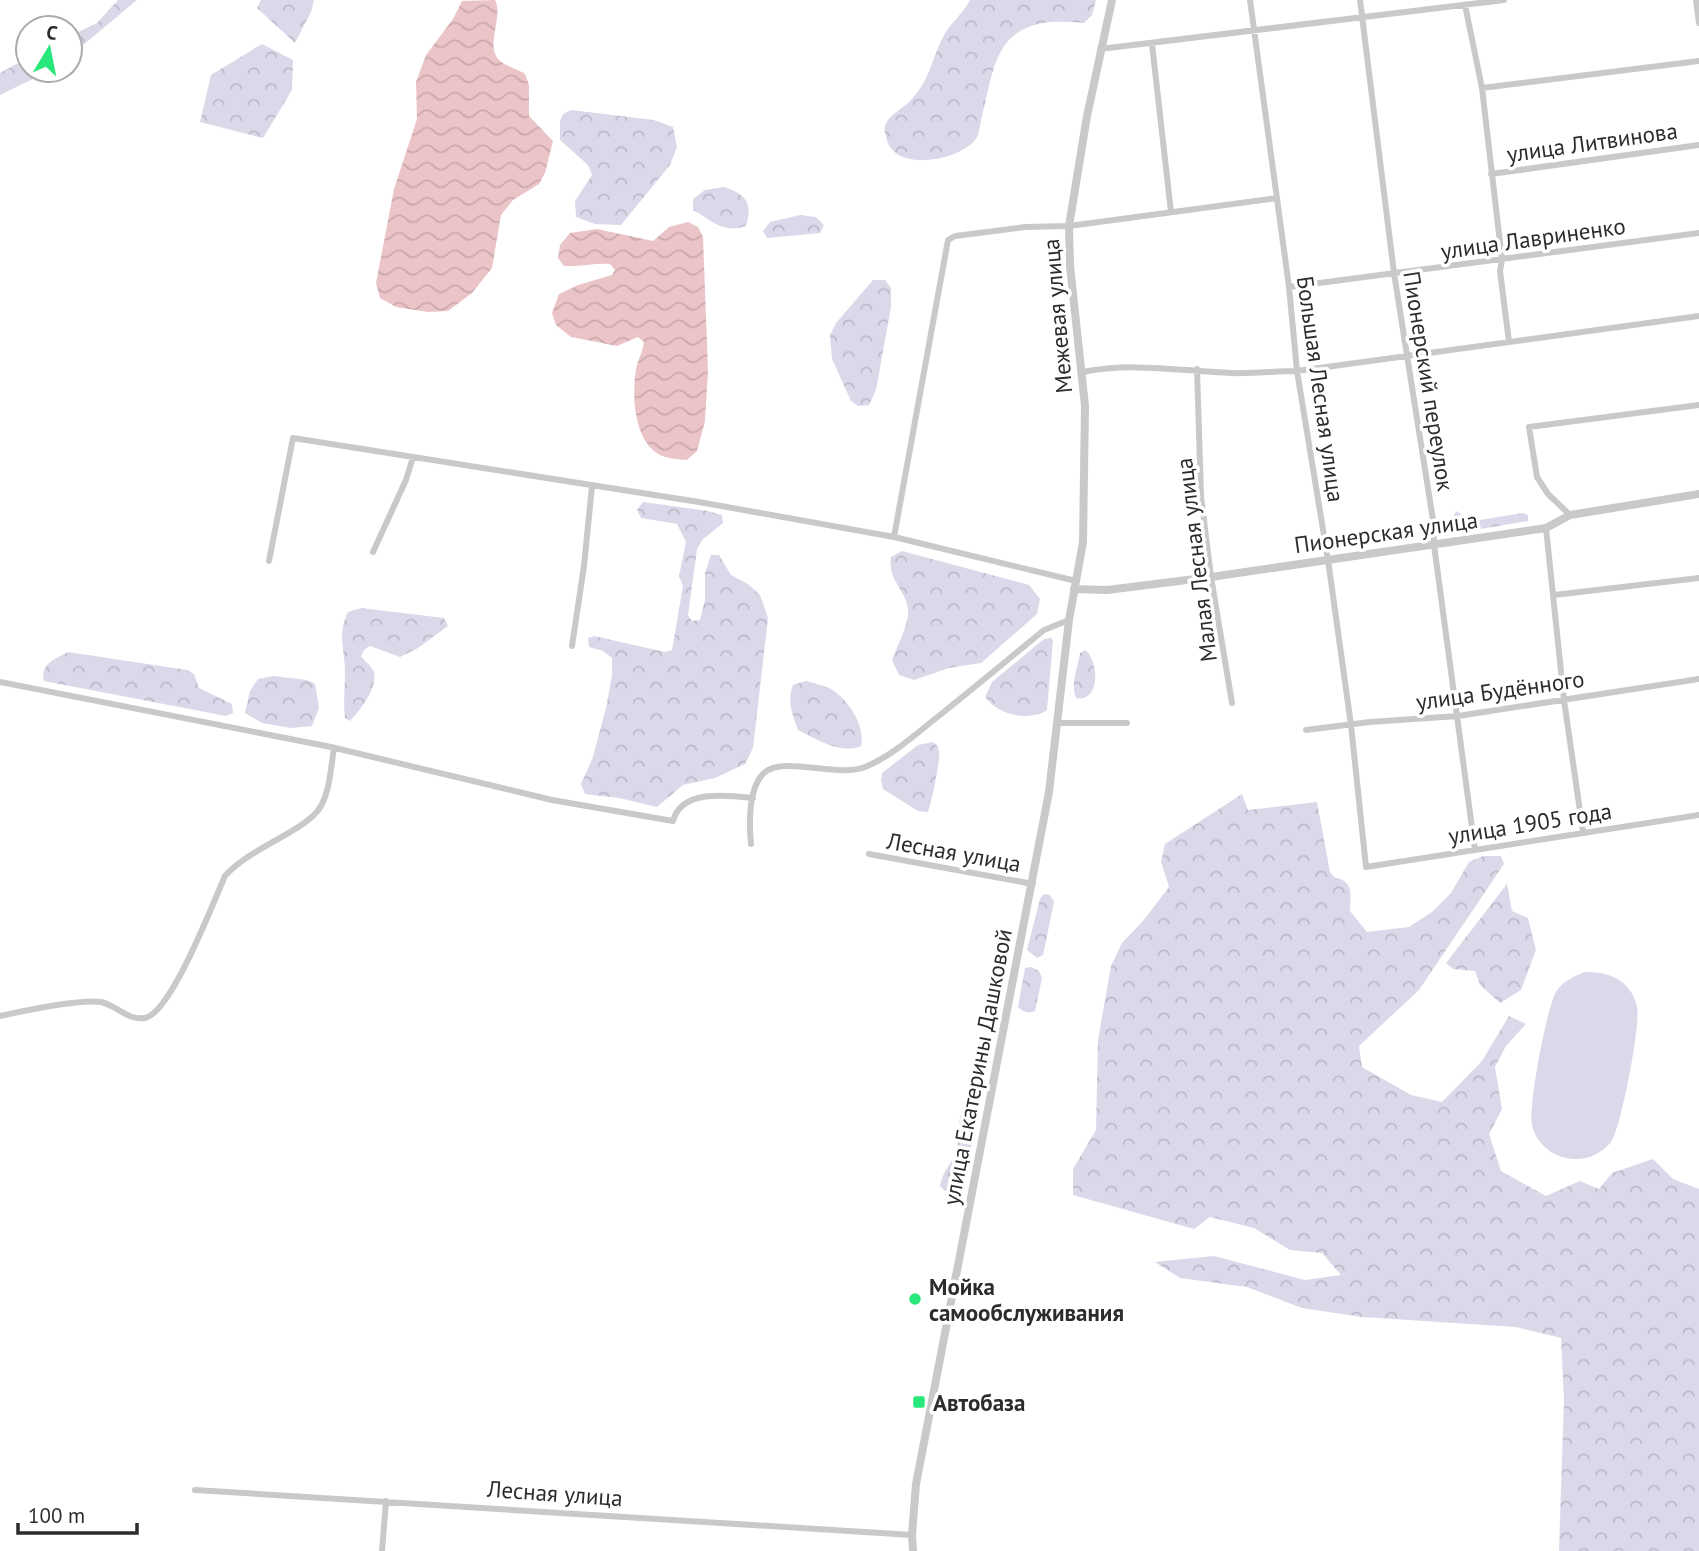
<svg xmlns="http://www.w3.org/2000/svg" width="1699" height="1551" viewBox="0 0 1699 1551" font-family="'PT Sans',sans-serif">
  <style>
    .forest { fill: url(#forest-crowns) }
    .green { fill: #d9d9ea }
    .water { fill: url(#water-waves) }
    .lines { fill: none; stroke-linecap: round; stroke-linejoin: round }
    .minor { stroke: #c9c9c9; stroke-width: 6 }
    .tertiary { stroke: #c9c9c9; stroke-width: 8 }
    .poi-dot { fill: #29e87b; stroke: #fff; stroke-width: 2.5 }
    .labels { text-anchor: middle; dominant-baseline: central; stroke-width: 7; stroke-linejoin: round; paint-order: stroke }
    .street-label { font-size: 23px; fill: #2c2c2c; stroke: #fff }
    .poi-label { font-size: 23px; font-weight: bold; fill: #2c2c2c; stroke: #fff; text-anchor: start }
  </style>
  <defs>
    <pattern id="forest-crowns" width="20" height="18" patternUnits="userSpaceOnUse" patternTransform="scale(1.75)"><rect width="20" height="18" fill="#d9d9ea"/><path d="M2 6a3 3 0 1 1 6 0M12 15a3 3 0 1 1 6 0" fill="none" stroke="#babac9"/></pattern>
    <pattern id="water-waves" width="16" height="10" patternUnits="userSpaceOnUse" patternTransform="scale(1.75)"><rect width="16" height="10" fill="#ebc4c8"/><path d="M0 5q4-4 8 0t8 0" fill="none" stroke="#caa9ac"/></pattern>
  </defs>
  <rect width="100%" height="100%" fill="#fff"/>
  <path class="forest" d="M118,0H137L70,56V36L97,23Z
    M261,0H314L311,12L295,43L257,8Z
    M970,0H1096L1092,15L1084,23C1057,21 1030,19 1009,40C991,59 988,96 981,120C980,127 979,135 975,140C957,162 891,173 886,136C885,134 884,128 885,126C888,115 904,108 911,100C931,78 930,63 942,39C949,24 963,14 970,0Z
    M262,44L293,60L292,90L263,138L200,122L211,75Z
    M20,62H28V70H51L0,95V73Z
    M571,110L654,120L673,127L677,147L670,165L621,225L595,224L576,217L575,201L592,175L588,165L560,140V121L563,114Z
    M724,187C746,194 753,203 746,226C723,234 713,221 693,210V199L705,190Z
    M800,215L816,217L824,225L820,233L767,238L763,231L770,222Z
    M873,280H885L891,288V307L876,390L869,405L858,406L851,401L832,359L830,335L836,323Z
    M643,502L708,511L722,515L723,523L702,540L697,549L688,615L692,621L700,620L705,600V573L711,555H719L731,575L748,584L760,595L768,618L753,748L745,764L715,778L683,785L657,807L619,798L585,794L581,784L593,757L606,708L612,675V658L603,651L589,647L588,638L594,636L665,652L672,650L683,586L679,576L686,542L677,524L641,518L637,510Z
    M1456,511L1461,514L1459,518L1462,523L1523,513L1528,515V521L1463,532L1454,531L1451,523Z
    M902,551L1029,585L1040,599L1037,614L981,663L949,668L914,680L899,675L892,660C897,647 910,622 908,608C904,587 888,581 891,557Z
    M361,608L444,618L448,626L418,648L400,657L370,646L364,650L361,656C365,662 370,664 373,670C380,685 360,711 350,721L345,718C343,702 345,688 345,673C345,650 337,634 348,612Z
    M1051,638L1053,640L1047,710C1029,722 998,715 985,697L992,682L1044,639Z
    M1085,650C1098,658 1102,703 1076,698C1070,683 1078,668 1080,653Z
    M68,652L187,670L194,674L199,688L232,704L233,713L226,716L44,681C40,664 55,659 68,652Z
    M274,676L307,680L315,684L319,708L312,726L291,728L262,723L245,713L250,691L258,679Z
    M806,681C814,683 822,685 829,688C847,697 866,726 861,746C841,755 816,739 798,730C792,714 787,701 793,685Z
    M933,742C937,745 938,746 939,751C941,758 931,805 928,812L918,811L883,789L881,780L882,773L918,745Z
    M1242,794L1248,810L1317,802L1330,872L1334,877C1355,882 1350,893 1350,911L1367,932L1409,927L1432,912L1451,893L1469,862L1483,856H1501L1504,864L1419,990L1359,1046L1362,1067L1411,1095L1442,1102L1482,1061L1509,1016L1526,1024L1506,1046L1495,1067L1502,1109L1489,1134L1501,1171L1546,1196L1580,1181L1599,1189L1612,1173L1653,1159L1673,1179L1699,1189V1551H1559L1564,1399L1561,1338L1516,1327L1362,1317L1302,1308L1247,1287L1180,1278L1155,1262L1214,1256L1305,1280L1341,1275L1322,1253L1290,1250L1254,1228L1210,1217L1194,1229L1073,1195V1169L1096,1130L1098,1040L1111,966L1122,943L1143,921L1169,887L1161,862L1165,844Z
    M1507,884L1512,911L1528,918L1536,950L1521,990L1500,1003L1480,985L1475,971L1453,969L1446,963Z
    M1044,894L1050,895L1054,902L1043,955L1037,958L1027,950L1040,899Z
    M1031,967L1039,971L1042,978L1035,1011C1028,1014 1023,1012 1018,1007L1025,968Z
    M966,1112H971C980,1125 967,1170 959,1183C955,1188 950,1190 945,1191L940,1186C941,1175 950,1165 955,1155C960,1141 957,1128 961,1114Z"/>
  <path class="green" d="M1584,972C1602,972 1620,975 1631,992C1633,995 1636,1002 1637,1007C1641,1023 1621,1129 1611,1142C1598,1158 1578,1163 1559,1156C1546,1151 1535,1139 1532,1125C1528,1107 1546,1012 1555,994C1561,982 1573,977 1584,972Z"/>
  <path class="water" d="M495,0C504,18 484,46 500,61C506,66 518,69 525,74L529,85V116L553,141L545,173L539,184L513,200L501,215L492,268L472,293L448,311L428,312L396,307L380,298L376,283L394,189L417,119L416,82L426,55L453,19L462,1Z
    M688,222L698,227L703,237L708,371L705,421L697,451L687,460C677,459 668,459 660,455C633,440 632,395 636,369C638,359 643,352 644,342L638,337L617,346L571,337L556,325L552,313L559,294L578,285L612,275L615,270L610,264C594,263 580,267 564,266L558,258L560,245L570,233L597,229L653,241L669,227Z"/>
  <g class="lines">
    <path class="minor" d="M1250,0L1289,287L1297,371L1328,560L1351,725L1366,867L1699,815
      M1360,0L1394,273L1433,520L1434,545L1475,850
      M1696,0L1699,23
      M1465,5L1482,88L1502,260L1500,271L1509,342
      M1152,44L1171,212
      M1100,49L1504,0
      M1482,88L1699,61
      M1491,174L1699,145
      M1289,287L1699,233
      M1197,369L1201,496L1211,577L1232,703
      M1083,372C1132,362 1181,371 1231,373C1252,374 1275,371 1297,371L1699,316
      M1570,515L1548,494L1537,477L1529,427L1699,405
      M1546,528L1564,700L1583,832
      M894,537L948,240L955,236L1025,227L1069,226L1277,198
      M373,552L406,480L413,457
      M269,561L293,438L699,502L894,537L1076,581
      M1554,595L1699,578
      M572,646L584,566L592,486
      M0,682L331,747L552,800L673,821C681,789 727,795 753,798
      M1059,723H1127
      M1306,730L1370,722L1458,716L1699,679
      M751,844C749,824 748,786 765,772C785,756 838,778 865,767C891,757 918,732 940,715C975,687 1010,658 1044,630L1069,620
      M869,854L1033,884
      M0,1016C23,1011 79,999 101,1002C116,1005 128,1021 145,1018C171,1013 213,903 225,876C250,847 307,831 321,806C330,790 331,766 334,748
      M195,1490L912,1535
      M382,1551L386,1501"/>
    <path class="tertiary" d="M1074,589L1107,590L1211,577L1546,528L1570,515L1699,494
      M913,1551L912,1535L916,1484L1049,792L1069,620L1083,542L1085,406L1070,266L1069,226L1087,116L1112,0"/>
  </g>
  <g class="poi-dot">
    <circle cx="915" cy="1299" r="7"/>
    <rect x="912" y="1395" width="14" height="14" rx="3.5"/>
  </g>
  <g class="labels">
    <g class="street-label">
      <text transform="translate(1592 142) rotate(-8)">улица Литвинова</text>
      <text transform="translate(1533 238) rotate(-8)">улица Лавриненко</text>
      <text transform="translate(1057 316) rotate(-95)">Межевая улица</text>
      <text transform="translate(1429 381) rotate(81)">Пионерский переулок</text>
      <text transform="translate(1321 389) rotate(82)">Большая Лесная улица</text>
      <text transform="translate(1386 532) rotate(-8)">Пионерская улица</text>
      <text transform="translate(1196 560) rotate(-97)">Малая Лесная улица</text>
      <text transform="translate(1500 690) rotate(-8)">улица Будённого</text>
      <text transform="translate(1530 823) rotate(-9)">улица 1905 года</text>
      <text transform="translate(954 852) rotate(10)">Лесная улица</text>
      <text transform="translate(977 1067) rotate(-79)">улица Екатерины Дашковой</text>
      <text transform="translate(555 1493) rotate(4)">Лесная улица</text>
    </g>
    <g class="poi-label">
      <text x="929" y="1286">Мойка<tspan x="929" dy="26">самообслуживания</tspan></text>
      <text x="933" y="1402">Автобаза</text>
    </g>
  </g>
  <g transform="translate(49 49) rotate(10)"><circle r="33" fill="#ffffff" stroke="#ababab" stroke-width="2"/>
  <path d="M0-5L12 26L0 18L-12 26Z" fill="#29e87b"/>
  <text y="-10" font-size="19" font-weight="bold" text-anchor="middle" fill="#2c2c2c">С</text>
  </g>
  <path d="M18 1523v10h119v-10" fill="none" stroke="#2c2c2c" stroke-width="3.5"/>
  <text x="28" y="1523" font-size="21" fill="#2c2c2c" stroke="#ffffff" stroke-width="5" paint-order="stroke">100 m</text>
</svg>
